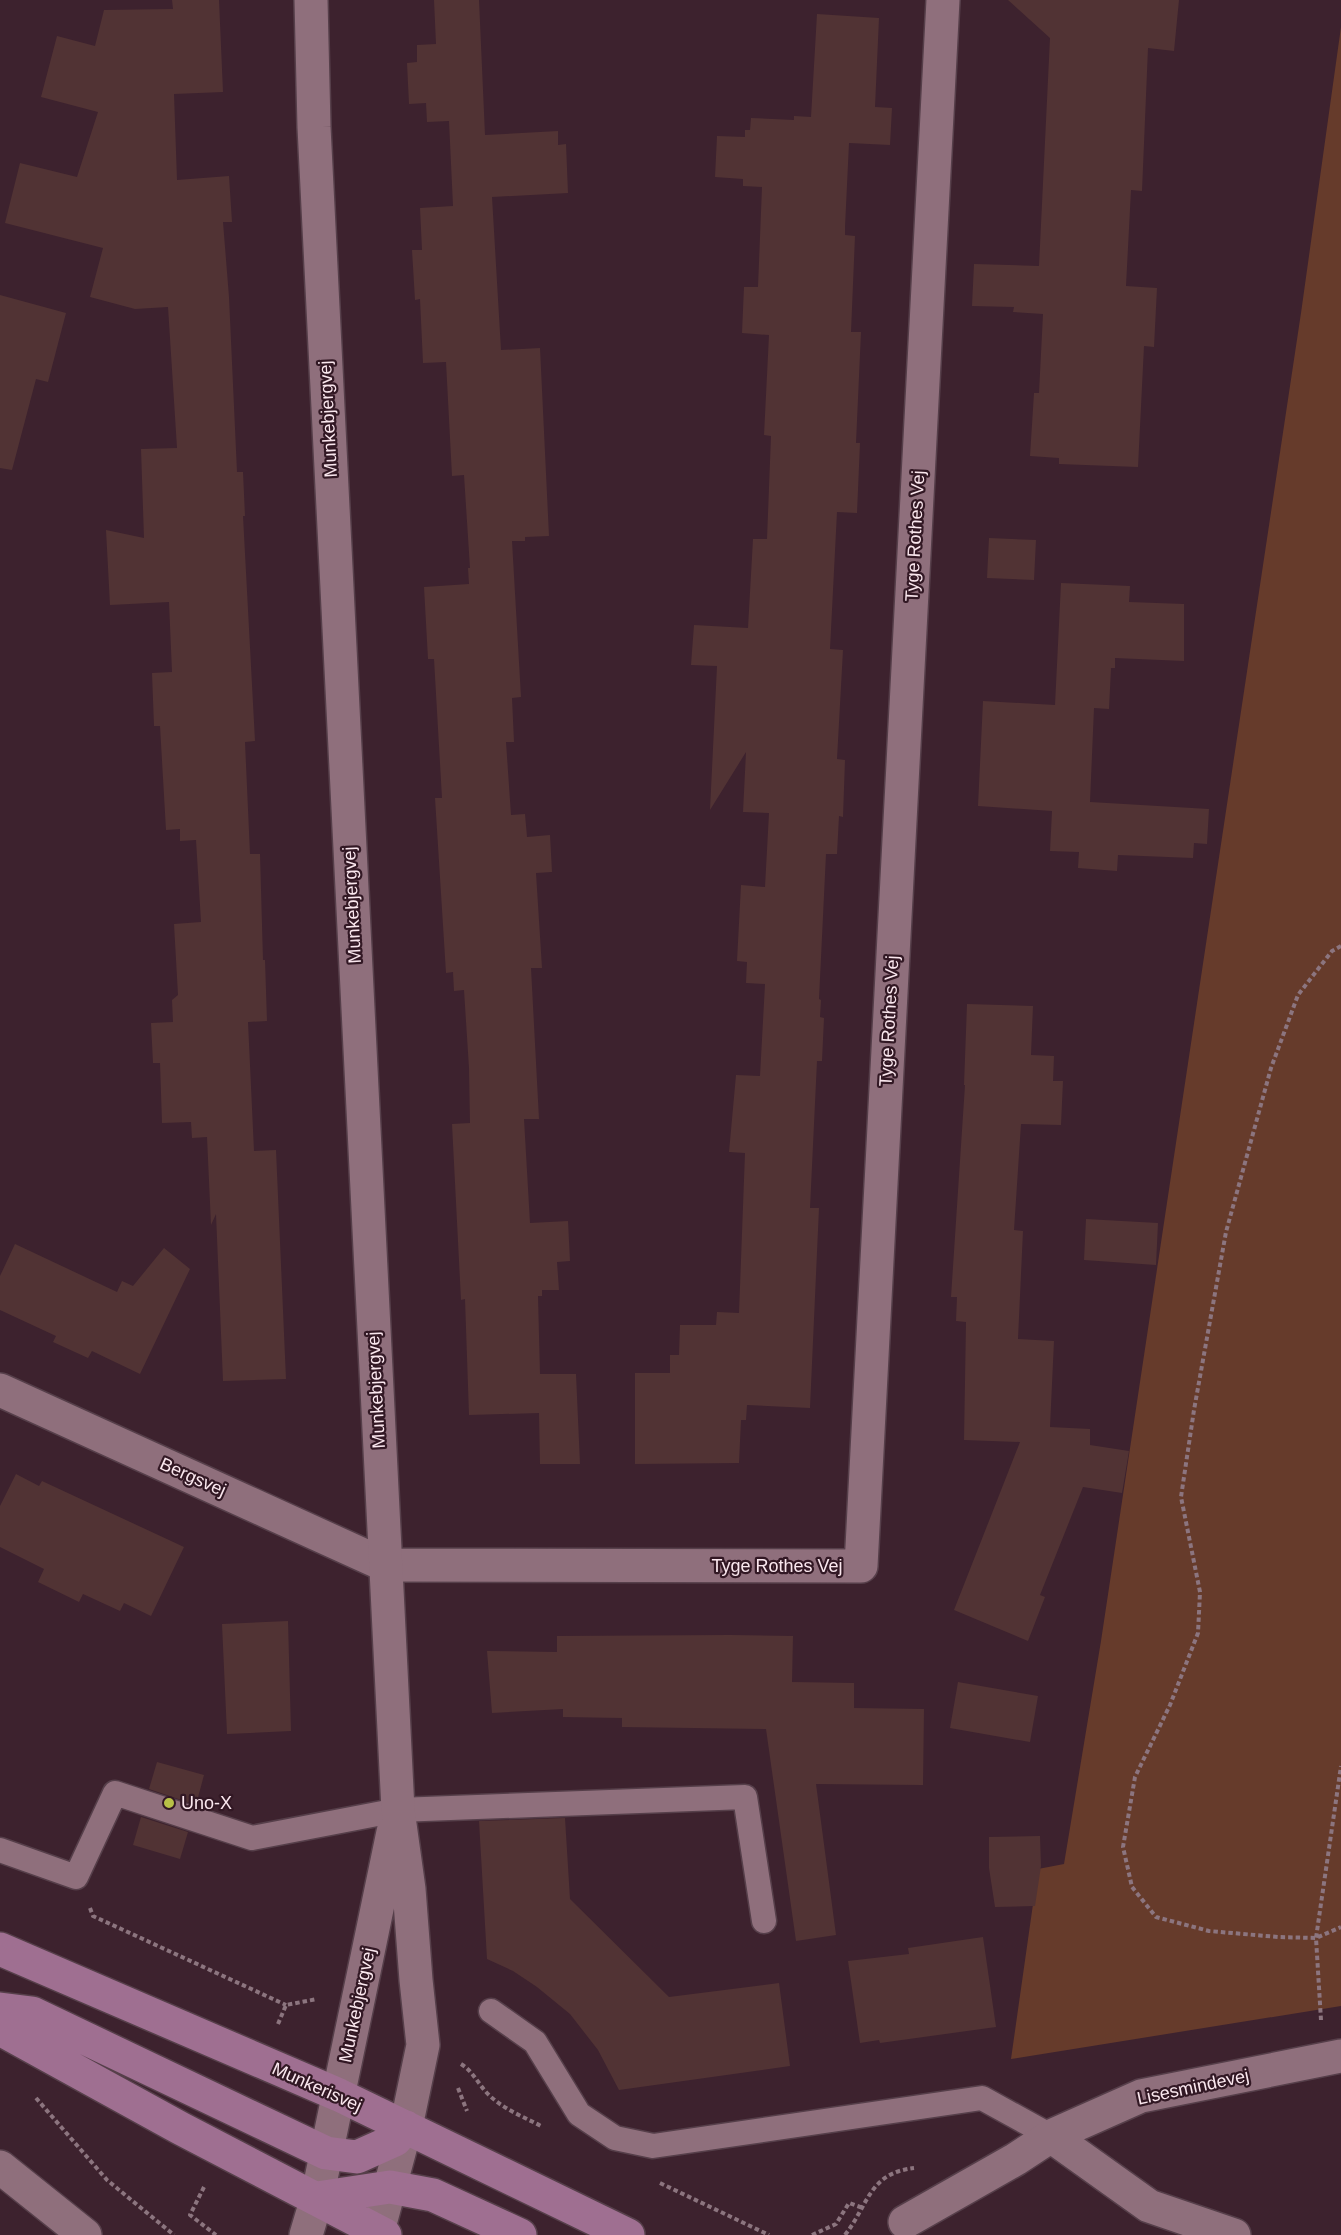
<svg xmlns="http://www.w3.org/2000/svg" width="1341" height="2235" viewBox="0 0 1341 2235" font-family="Arial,sans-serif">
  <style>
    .green { fill: #663b2b }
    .building { fill: #513334 }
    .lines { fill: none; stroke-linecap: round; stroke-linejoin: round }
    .service-casing { stroke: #563f4a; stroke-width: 27 }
    .minor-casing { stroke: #563f4a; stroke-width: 36 }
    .tertiary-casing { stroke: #563f4a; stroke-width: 36 }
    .secondary-casing { stroke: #563f4a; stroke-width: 36 }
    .path { stroke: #8c757f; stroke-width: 4; stroke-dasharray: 4.5 3; stroke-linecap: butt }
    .service { stroke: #8f6f7c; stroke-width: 24 }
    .minor { stroke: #8f6f7c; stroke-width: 33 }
    .tertiary { stroke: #8f6f7c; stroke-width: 33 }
    .secondary { stroke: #9f6f91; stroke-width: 33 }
    .poi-dot { fill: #b8c147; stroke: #321824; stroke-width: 2 }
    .labels { text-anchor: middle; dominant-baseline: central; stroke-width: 4.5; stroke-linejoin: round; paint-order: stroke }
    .street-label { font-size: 18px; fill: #fae7ee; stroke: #321824 }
    .poi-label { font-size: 18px; fill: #fae7ee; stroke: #321824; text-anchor: start }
  </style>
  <rect width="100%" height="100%" fill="#3d222e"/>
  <path class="green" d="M1341,27V2006L1011,2059L1038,1869L1064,1864L1101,1641L1301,313Z"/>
  <path class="building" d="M172,0H219L223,92L174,94L177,180L229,176L232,222H223L229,297L237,472H243L245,516H243L255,741L245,742L250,854H260L263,960H265L267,1021L248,1022L254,1151L276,1150L286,1379L223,1381L216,1214L211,1225L207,1137L192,1138L191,1122L162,1123L160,1063H153L151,1023L173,1022L172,1000L178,995L174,924L201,922L196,840L180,841V829L166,830L160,726H154L152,673L172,672L169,602L110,605L106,530L144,538L141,449L177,448L168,307L135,309L90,297L103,248L5,223L20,163L77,177L98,112L41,97L57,36L95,46L104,10L173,9Z
    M434,0H479L485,135L558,131V145L566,144L568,193L492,197L501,350L540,348L549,536L525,537V541H512L521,697L512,698L514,742H506L511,815L525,814L527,837L550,835L552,872L536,873L542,968H531L539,1119H524L530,1223L568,1221L570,1261L557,1262L559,1290H542V1296H538L540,1374H576L580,1464H540L539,1413L469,1415L465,1299L461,1300L452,1124L470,1123L469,1068L464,990L454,991L453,972L446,973L435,798H442L434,659H428L424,587L469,584L468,568H470L464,475L452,476L446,362L423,363L420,299L415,300L412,250H422L420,208L453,206L449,121L427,122L426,103L409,104L407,63L417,62V45L436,44Z
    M1008,0H1179L1174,51L1148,48L1142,191L1131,190L1126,286L1157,288L1154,347L1144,346L1138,467L1059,464V458L1030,456L1034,393H1039L1043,314L1013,312L1014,307L972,306L974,264L1039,266L1050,38Z
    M817,14L879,18L875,107L892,108L890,145L849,143L845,227V235L855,236L851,332H861L856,443H860L857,513L837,512L830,649L843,650L837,759L845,760L843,817L839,816L837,854H826L819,999L821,1000L820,1017L824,1018L822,1061H817L810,1208H819L810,1408L747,1405L746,1420H741L739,1463L635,1464V1373H670V1355H679L680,1325H716L717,1312L739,1313L745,1153L729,1152L736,1075L760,1076L765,984L746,983L747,962L737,961L741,885L765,887L769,813L743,812L746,752L710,810L717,666L691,665L694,625L748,628L753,539H767L771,436L764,435L769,335L742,333L744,287H758L762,187L743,186V179L715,177L717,136L745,137V130H750L751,118L794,120V116L811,117Z
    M0,295L66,313L48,382L36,379L12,470L0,468Z
    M989,538L1036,540L1034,580L987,578Z
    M1061,583L1130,586L1129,602L1184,604V661L1115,658V668H1111L1109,709L1094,708L1090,802L1209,809L1207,844L1194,843L1193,858L1118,855L1117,871L1078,868L1079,852L1050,851L1052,811L978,806L983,701L1055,705Z
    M967,1004L1033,1006L1031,1055L1054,1056L1053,1081H1063L1061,1125L1021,1124L1014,1230L1023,1231L1018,1339L1054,1341L1050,1427L1090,1429V1445L1129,1451L1122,1493L1083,1487L1040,1595L1045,1597L1028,1641L954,1610L1020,1442L964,1440L966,1322L956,1321L957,1297H951L965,1085H964Z
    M1086,1219L1158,1223L1156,1265L1084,1260Z
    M15,1244L117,1292L122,1281L133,1286L164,1248L190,1269L140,1374L92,1351L88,1358L53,1342L56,1336L0,1310V1276Z
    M16,1474L39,1486L42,1481L184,1547L151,1616L124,1603L120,1611L83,1594L79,1602L38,1582L44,1569L0,1547V1506Z
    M288,1621L291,1731L227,1734L222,1624Z
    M730,1635L793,1636L792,1682L854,1683V1708L924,1709L923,1785L816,1784L836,1935L796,1941L766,1729L622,1727V1718L563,1717V1709L492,1713L487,1651L557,1652V1636Z
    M958,1682L1038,1696L1030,1742L950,1728Z
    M157,1762L204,1775L196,1805L149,1789Z
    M141,1817L188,1832L180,1859L133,1845Z
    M565,1818L570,1899L669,1997L779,1983L790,2066L619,2090L598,2050L570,2014L537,1987L513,1971L487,1959L479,1821Z
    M1040,1836L1041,1866L1035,1906L995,1907L989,1868V1837Z
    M983,1937L996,2027L880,2043L879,2040L860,2043L848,1961L909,1954L908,1948Z"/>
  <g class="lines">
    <defs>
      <path id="service" d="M0,1850L76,1877L115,1793L252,1838L398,1810L745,1797L764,1921
        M491,2011L535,2042L579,2114L615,2138L653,2146L982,2098L1051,2136"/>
      <path id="minor" d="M0,1390L385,1565L861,1566L943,0
        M1051,2136L1149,2206L1234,2235
        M0,2167L85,2235
        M905,2222L1016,2159L1051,2136L1141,2096L1341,2056"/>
      <path id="tertiary" d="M311,0L314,127L398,1810L409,1889L416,1980L423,2045L406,2127L377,2235
        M306,2235L317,2198L393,1832"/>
      <path id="secondary" d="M0,1949L339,2095L628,2235
        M0,2009L32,2013L326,2153L357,2157L395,2140L406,2127
        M0,2029L180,2128L385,2235
        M317,2198L390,2187L433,2195L520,2235"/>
    </defs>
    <use href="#service" class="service-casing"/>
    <use href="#minor" class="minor-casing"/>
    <use href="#tertiary" class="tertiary-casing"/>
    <use href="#secondary" class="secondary-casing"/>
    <path class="path" d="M1341,946L1332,951L1298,995L1271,1068L1226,1232L1194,1410L1181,1497L1200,1592L1198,1633L1170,1705L1135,1777L1123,1847L1132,1887L1156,1917L1209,1931L1278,1937L1316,1938L1341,1927
      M90,1908L93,1916L286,2005
      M1321,2020L1316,1938L1341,1766
      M278,2024L286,2005L317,1999
      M461,2064C474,2072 479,2086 490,2096C505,2110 524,2117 541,2126
      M458,2088L467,2111
      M36,2098L107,2180L174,2235
      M660,2183L769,2235
      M204,2187L190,2215L216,2235
      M812,2235L836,2224L849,2203L863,2208
      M845,2235C869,2204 869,2173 914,2168"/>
    <use href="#service" class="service"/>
    <use href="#minor" class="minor"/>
    <use href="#tertiary" class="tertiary"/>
    <use href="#secondary" class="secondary"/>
  </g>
  <circle class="poi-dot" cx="169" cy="1803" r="6"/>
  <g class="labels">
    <g class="street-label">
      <text transform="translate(328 419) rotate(-93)">Munkebjergvej</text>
      <text transform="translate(915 536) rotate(-87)">Tyge Rothes Vej</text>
      <text transform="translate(352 905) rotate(-93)">Munkebjergvej</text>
      <text transform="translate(889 1021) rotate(-87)">Tyge Rothes Vej</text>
      <text transform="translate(376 1390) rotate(-93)">Munkebjergvej</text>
      <text transform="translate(193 1477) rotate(24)">Bergsvej</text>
      <text x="777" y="1566">Tyge Rothes Vej</text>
      <text transform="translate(357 2005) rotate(-78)">Munkebjergvej</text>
      <text transform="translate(317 2087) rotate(24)">Munkerisvej</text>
      <text transform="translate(1193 2087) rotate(-12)">Lisesmindevej</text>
    </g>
    <g class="poi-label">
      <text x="181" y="1803">Uno-X</text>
    </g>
  </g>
</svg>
